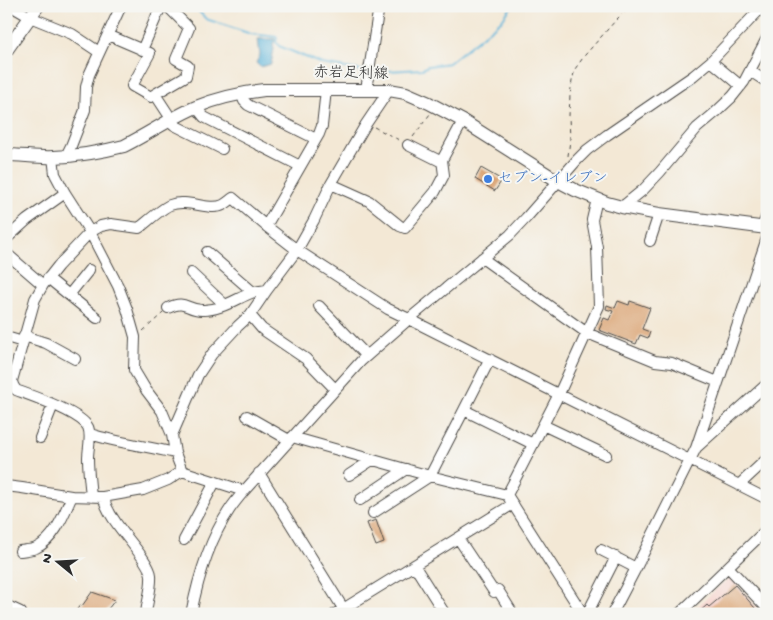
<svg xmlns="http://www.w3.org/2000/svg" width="773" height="620" viewBox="0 0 773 620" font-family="'Gochi Hand','Klee One',sans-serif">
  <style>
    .built { fill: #f7d0ca }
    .water { fill: #5cb3d9; stroke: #446f82 }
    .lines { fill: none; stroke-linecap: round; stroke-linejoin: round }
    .stream { stroke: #5cb3d9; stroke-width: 2 }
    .building { fill: #dba677 }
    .minor-casing { stroke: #494744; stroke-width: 12 }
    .major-casing { stroke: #494744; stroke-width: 14 }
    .highway-casing { stroke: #494744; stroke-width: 17 }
    .path { stroke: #494744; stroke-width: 1; stroke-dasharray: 4 4; stroke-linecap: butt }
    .minor { stroke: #fff; stroke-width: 10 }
    .major { stroke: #fff; stroke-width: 12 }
    .highway { stroke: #fff; stroke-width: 15 }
    .shop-dot { fill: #3f7fe0; stroke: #f6f6f2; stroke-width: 2 }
    .labels { text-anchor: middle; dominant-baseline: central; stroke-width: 4; stroke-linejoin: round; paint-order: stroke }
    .street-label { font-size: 15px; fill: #2b2b2b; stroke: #f6f6f2 }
    .shop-label { font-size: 15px; fill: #366cbe; stroke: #f6f6f2; text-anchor: start }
  </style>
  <rect width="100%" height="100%" fill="#f6f6f2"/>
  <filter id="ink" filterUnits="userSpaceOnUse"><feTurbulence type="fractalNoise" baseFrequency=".02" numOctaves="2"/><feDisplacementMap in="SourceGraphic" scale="10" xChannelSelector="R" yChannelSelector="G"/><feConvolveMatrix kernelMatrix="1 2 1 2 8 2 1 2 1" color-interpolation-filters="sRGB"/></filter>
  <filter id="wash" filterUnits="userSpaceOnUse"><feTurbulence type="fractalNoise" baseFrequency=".0096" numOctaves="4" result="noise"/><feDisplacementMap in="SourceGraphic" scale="20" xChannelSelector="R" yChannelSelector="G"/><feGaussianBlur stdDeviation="1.12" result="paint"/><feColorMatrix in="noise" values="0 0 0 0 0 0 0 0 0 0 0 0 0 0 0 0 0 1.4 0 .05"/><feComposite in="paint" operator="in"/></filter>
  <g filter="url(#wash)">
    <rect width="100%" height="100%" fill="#f3e8d5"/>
    <path class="built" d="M730,577L763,614H689Z"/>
    <path class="water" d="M258,39H275L273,45L274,49L271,64L260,67L256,63L260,55Z"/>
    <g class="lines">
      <path class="stream" d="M194,6L206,19L251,34L277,37L276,42L279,46L322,64L364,71
        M371,72L422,69L428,66L449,63L501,21L512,6
        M672,97L694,81"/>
    </g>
    <g id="blocks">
      <path class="building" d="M481,168L502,180L495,191L475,179Z
        M618,301L629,305L630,301L650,308L642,329L650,332L648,338L640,335L636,344L599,330L604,318L609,320L613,311L606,309L607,305L615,308Z
        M376,520L384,543L376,546L367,523Z
        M735,585L755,608L749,614H697L707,605L709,607Z
        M92,592L115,600L104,614H74L80,605L82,606Z"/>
    </g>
  </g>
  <g filter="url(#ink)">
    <use href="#blocks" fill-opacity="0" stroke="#494744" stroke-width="1"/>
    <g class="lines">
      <defs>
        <path id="minor" d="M11,6L30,17L72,34L99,52
          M108,35L150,53L132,86L151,97L155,94L172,120L174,125L222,149
          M142,50L161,6
          M711,61L741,86
          M750,71L767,82
          M366,90L379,6
          M241,93L244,101L248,105L316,139
          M155,94L186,76L188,66L176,59L189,28L170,9L164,6
          M196,107L204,117L300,166
          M408,145L442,162
          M66,156L71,146L85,110L86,87L89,75L121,6
          M53,157L55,174L65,193L90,232L118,286L127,309L135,337L134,370L146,390L162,411L172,435L175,453L182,471L244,491
          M331,184L369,201L400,226L405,228L435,192L444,175L442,160L463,121
          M622,207L643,190L660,172L697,128L716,112L732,97L744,82L767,38
          M266,226L319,134L322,126L326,90
          M762,228L767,215
          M6,239L27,220L65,193
          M650,241L659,214
          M207,252L253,292
          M6,253L43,285
          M482,258L587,333L655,361L672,363L718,382
          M191,273L224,304
          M48,278L97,318
          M69,295L89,270
          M319,306L367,356
          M168,308C186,299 186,310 202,310C219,311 236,299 251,293C256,291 261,291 267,290
          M250,315L262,329L306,359L335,389
          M24,336L46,343L75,359
          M6,337L23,342
          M464,410L490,359
          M247,416L289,440
          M543,425L606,455
          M90,434C118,443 147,446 175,453
          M172,435L198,375L212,354L238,326L250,315L267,290L297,250L314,220L331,184L366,124L389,90
          M292,437L430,476L507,495L583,614
          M40,438L53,405
          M697,447L767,384
          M259,473L346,613
          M349,475L372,460
          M739,485L767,459
          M6,486L22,488L71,496L103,497L143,490L168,480L182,471
          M507,495L559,394L599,306L597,247L592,220L597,199
          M91,497C90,484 88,471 88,458C88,448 92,436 88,427C80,412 32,396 16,390L13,385L12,381L35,299L43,285L58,266L90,232L101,226L111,224L139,228C147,222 162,208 170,205C188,198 210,212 223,205C227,203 230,200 233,198L266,226L297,250L388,309L409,319L767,499
          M103,497C106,507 111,516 117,524C125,536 150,563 151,575C152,588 147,601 146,614
          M360,500L406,469
          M373,513L430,476L464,410L533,444
          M458,538L494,592L498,590L513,614
          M184,540L215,482
          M601,550L636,568
          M20,551C25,550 32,550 36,548C55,539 64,514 72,496
          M414,565L445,614
          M728,567L767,608
          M191,614C198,578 209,540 230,509C234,503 239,497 244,491L361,361L409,319L510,235L526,218L577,160L587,150L607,135L693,76L711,61L763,6
          M335,614L513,504
          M587,614L616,557
          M612,614L636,568L696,448L767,238
          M679,614L767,529"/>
        <path id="major" d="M6,51L38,6
          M6,155C22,155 38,158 54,157C77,156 101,152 124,146C148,134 171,118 196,107C218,98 241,93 264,90H389L406,93L429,103L463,121L558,181L575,190L607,203L622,207L659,214L767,228"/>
        <path id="highway" d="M6,608L19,614"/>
      </defs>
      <use href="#minor" class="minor-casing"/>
      <use href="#major" class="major-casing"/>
      <use href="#highway" class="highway-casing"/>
      <path class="path" d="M374,127L401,141
        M413,137L430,114
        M568,156L570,140L569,116L570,95L572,81L575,69L585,55L616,20L624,12L632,8V6
        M143,331L163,313"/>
      <use href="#minor" class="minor"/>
      <use href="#major" class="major"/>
      <use href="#highway" class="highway"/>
    </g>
  </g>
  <circle class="shop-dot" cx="488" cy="179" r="5"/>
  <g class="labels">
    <g class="street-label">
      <text transform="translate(351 74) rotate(1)">赤岩足利線</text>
    </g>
    <g class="shop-label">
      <text x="498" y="179">セブン-イレブン</text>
    </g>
  </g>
  <rect width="773" height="620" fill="none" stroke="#f6f6f2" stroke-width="25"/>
  <g transform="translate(58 562) rotate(288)" stroke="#f6f6f2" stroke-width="4" paint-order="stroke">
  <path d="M0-4L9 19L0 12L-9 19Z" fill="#2b2b2b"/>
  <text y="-8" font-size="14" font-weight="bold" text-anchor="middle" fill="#2b2b2b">N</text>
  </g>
</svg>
